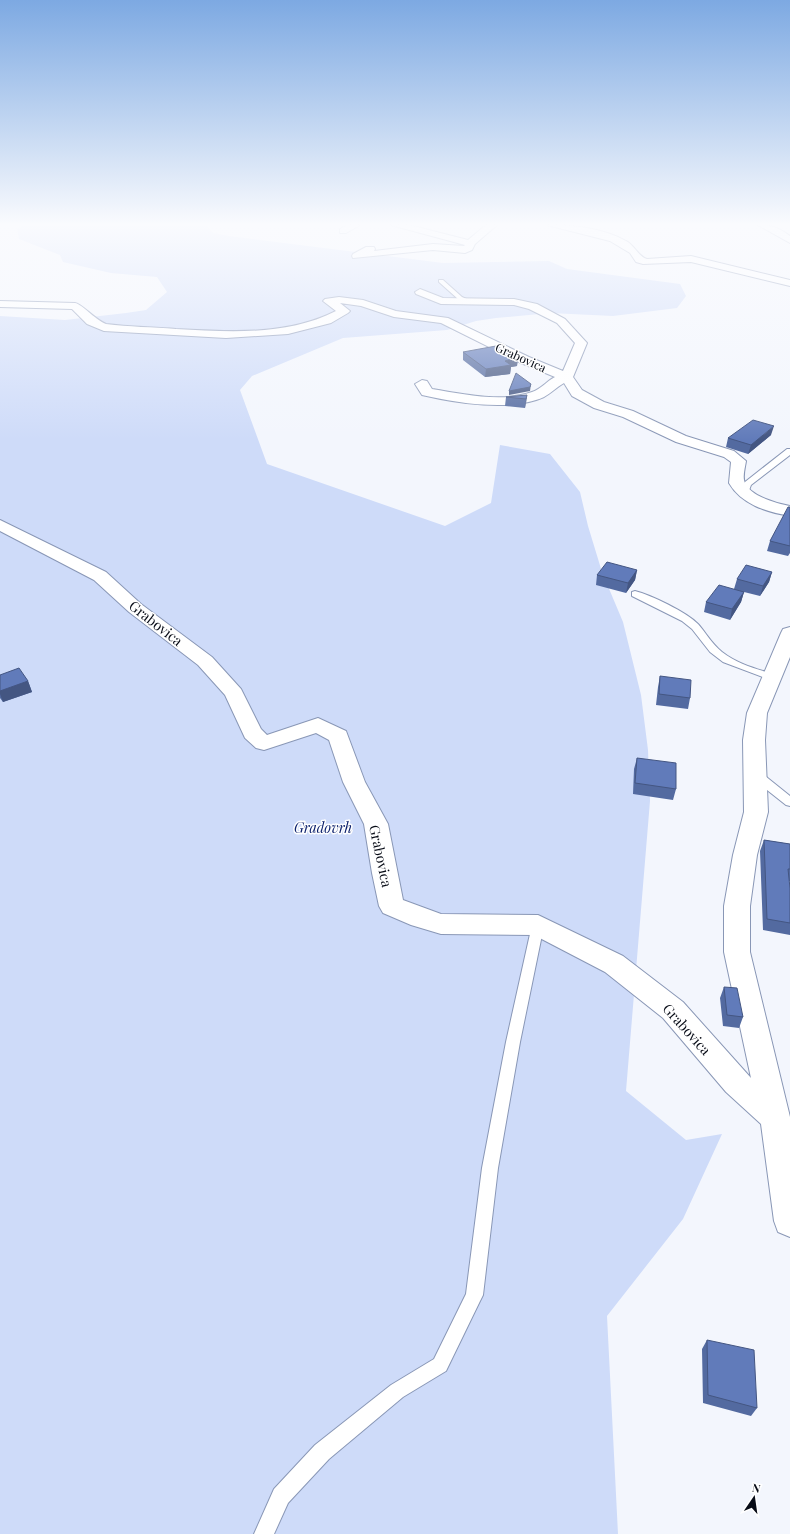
<svg xmlns="http://www.w3.org/2000/svg" width="790" height="1534" viewBox="0 0 790 1534" font-family="'Playfair Display',serif">
  <style>
    .green { fill: #cedbf9 }
    .lines { fill: none; stroke-linecap: round; stroke-linejoin: round }
    .service-casing { stroke: #8997b6; stroke-width: 2 }
    .minor-casing { stroke: #8997b6; stroke-width: 2 }
    .service { fill: #fff; fill-rule: evenodd }
    .minor { fill: #fff; fill-rule: evenodd }
    .wall { fill: #536aa0 }
    .shaded-wall { fill: #445682 }
    .building { fill: #617bba; stroke: #445682 }
    .labels { text-anchor: middle; dominant-baseline: central; stroke-width: 3; stroke-linejoin: round; paint-order: stroke }
    .far-street-label { font-size: 12px; fill: #070b16; stroke: #fff }
    .street-label { font-size: 14px; fill: #070b16; stroke: #fff }
    .park-label { font-size: 14px; font-style: italic; fill: #0d216c; stroke: #fff }
  </style>
  <rect width="100%" height="100%" fill="#f3f6fd"/>
  <path class="green" d="M29,225H202L208,227L213,233L229,236L443,263L549,261L567,269L680,284L686,296L677,308L613,316L550,313L496,318L476,321L447,330L343,338L252,376L240,390L267,464L445,526L491,503L500,445L550,454L580,492L588,526L602,572L623,622L641,695L648,750L650,801L626,1091L686,1140L722,1134L683,1219L607,1316L618,1534H0V316L65,320L126,313L146,310L167,292L157,277L111,273L63,262L60,255L19,239L17,228Z"/>
  <g class="lines">
    <defs>
      <path id="service" d="M439,280H443L462,297L473,302L470,304L458,299L439,282Z
        M787,449H790V455L751,485L747,496H741L740,494L745,482Z
        M635,591C651,595 686,612 698,624C706,633 712,644 722,652C737,664 757,669 776,675L777,677L772,680L768,679L723,662L710,652L692,629L682,621L632,596V592Z
        M756,771L760,772L790,796V806L786,805L752,778L750,775L752,772Z
        M538,920L543,921L544,925L520,1042L498,1168L483,1295L480,1301L446,1371L403,1397L329,1459L288,1503L274,1534H254L274,1489L315,1445L391,1385L434,1359L466,1294L482,1168L506,1042L532,925L533,921Z"/>
      <path id="minor" d="M347,225H360L346,233H340V229Z
        M391,225H409L468,240L486,225H497L475,244L472,250L465,253L433,250L353,258L352,256L353,254L366,247H374L375,249L374,251L433,244L464,246L465,245Z
        M547,225C573,225 603,228 626,241C634,245 639,257 647,259L691,256L790,280V286L691,262L643,264L636,262L630,253L610,241Z
        M758,225C771,225 779,228 790,236V243Z
        M420,289L443,298L514,299L537,304L565,319L587,343L573,377L582,390L604,402L633,411L686,436L734,451L746,461C745,468 742,477 745,483C750,496 778,504 790,506V516C767,512 742,505 729,483L731,462L724,457L676,442L623,417L594,408L572,396L564,383C557,387 551,393 544,397C511,412 456,403 422,395L415,384L422,380L427,381L432,389C463,394 502,403 532,392C541,389 547,381 555,377L521,363L441,323L394,317L361,306L340,303L350,311L348,313L331,323L288,334L226,338L104,331L87,324L72,309L0,307V301L75,303C82,304 94,319 106,324C129,327 153,327 176,329C230,332 287,336 336,311L323,301L325,299L339,297L363,300L396,311L448,318L529,357L563,371L575,343L557,323L529,309L514,305L441,304L416,294L415,292Z
        M0,520L106,572L141,604L212,657L241,689L261,729L267,735L318,718L346,731L365,782L388,824L403,900L441,914L538,915L623,956L683,1002L751,1078L724,952V906L733,855L744,812L743,740L747,713L781,633L783,629L790,627V657L767,713L765,740L768,812L757,855L750,906V952L790,1117V1237L778,1232L774,1221L761,1124L726,1092L663,1018L605,972L534,935L441,934L411,925L383,913L379,906L372,873L364,824L343,782L329,740L316,733L264,750L256,748L245,738L225,695L198,665L129,612L94,580L0,531Z"/>
    </defs>
    <use href="#service" class="service-casing"/>
    <use href="#minor" class="minor-casing"/>
    <use href="#service" class="service"/>
    <use href="#minor" class="minor"/>
  </g>
  <path class="wall" d="M463,352L518,357L517,366L511,367L510,374L485,377L463,360Z
    M527,395L525,408L505,406L506,397Z
    M771,435L748,454L726,447L728,438Z
    M790,507V553L788,556L767,551L770,541Z
    M637,570L635,580L626,593L596,585L597,575Z
    M772,572L769,582L760,596L744,592L741,602L730,620L704,612L706,602L734,589L737,579Z
    M0,675L28,681L32,692L3,702L0,698Z
    M660,676L690,698L688,709L656,705L658,687Z
    M637,758L676,789L673,800L633,794L634,769Z
    M764,840L790,844V881H789L790,888V935L763,930L760,851Z
    M724,987L743,1017L739,1028L723,1026L720,998Z
    M707,1340L757,1408L751,1416L703,1403L702,1349Z"/>
  <path class="shaded-wall" d="M518,357L517,366L511,367L510,374L485,377L486,369L505,361Z
    M531,384L530,391L509,395V391Z
    M527,395L526,404L525,408L526,399Z
    M774,426L771,435L748,454L751,445Z
    M637,570L635,580L626,593L628,583Z
    M772,572L769,582L760,596L763,586Z
    M744,592L741,602L730,620L732,609Z
    M28,681L32,692L3,702L0,694V691Z"/>
  <path class="building" d="M496,346L518,357L505,361L511,365L486,369L463,352Z
    M516,373L531,384L530,387L509,391Z
    M527,395L526,399L506,397Z
    M753,420L774,426L751,445L728,438Z
    M788,507H790V546L770,541Z
    M607,562L637,570L628,583L597,575Z
    M746,565L772,572L763,586L737,579Z
    M719,585L744,592L732,609L706,602Z
    M19,668L28,681L0,691V675Z
    M660,676L691,680L690,698L659,694Z
    M637,758L676,763V789L635,783Z
    M764,840L790,844V869H788L790,888V923L767,919Z
    M724,987L737,988L743,1017L727,1015Z
    M707,1340L754,1350L757,1408L708,1395Z"/>
  <linearGradient id="sky" x2="0" y2="1"><stop stop-color="#7da9e2"/><stop offset="0.51" stop-color="#fafbfe"/><stop offset="1" stop-color="#fafbfe" stop-opacity="0"/></linearGradient>
  <rect width="790" height="440" fill="url(#sky)"/>
  <g class="labels">
    <g class="far-street-label">
      <text transform="translate(521 357) rotate(24)">Grabovica</text>
    </g>
    <g class="street-label">
      <text transform="translate(156 623) rotate(38)">Grabovica</text>
      <text transform="translate(381 856) rotate(78)">Grabovica</text>
      <text transform="translate(687 1029) rotate(48)">Grabovica</text>
    </g>
    <g class="park-label">
      <text x="323" y="827">Gradovrh</text>
    </g>
  </g>
  <g transform="translate(754 1498) rotate(13)" stroke="#ffffff" stroke-width="3" paint-order="stroke">
  <path d="M0-3L7 15L0 10L-7 15Z" fill="#070b16"/>
  <text y="-6" font-size="11" font-weight="bold" text-anchor="middle" fill="#070b16">N</text>
  </g>
</svg>
